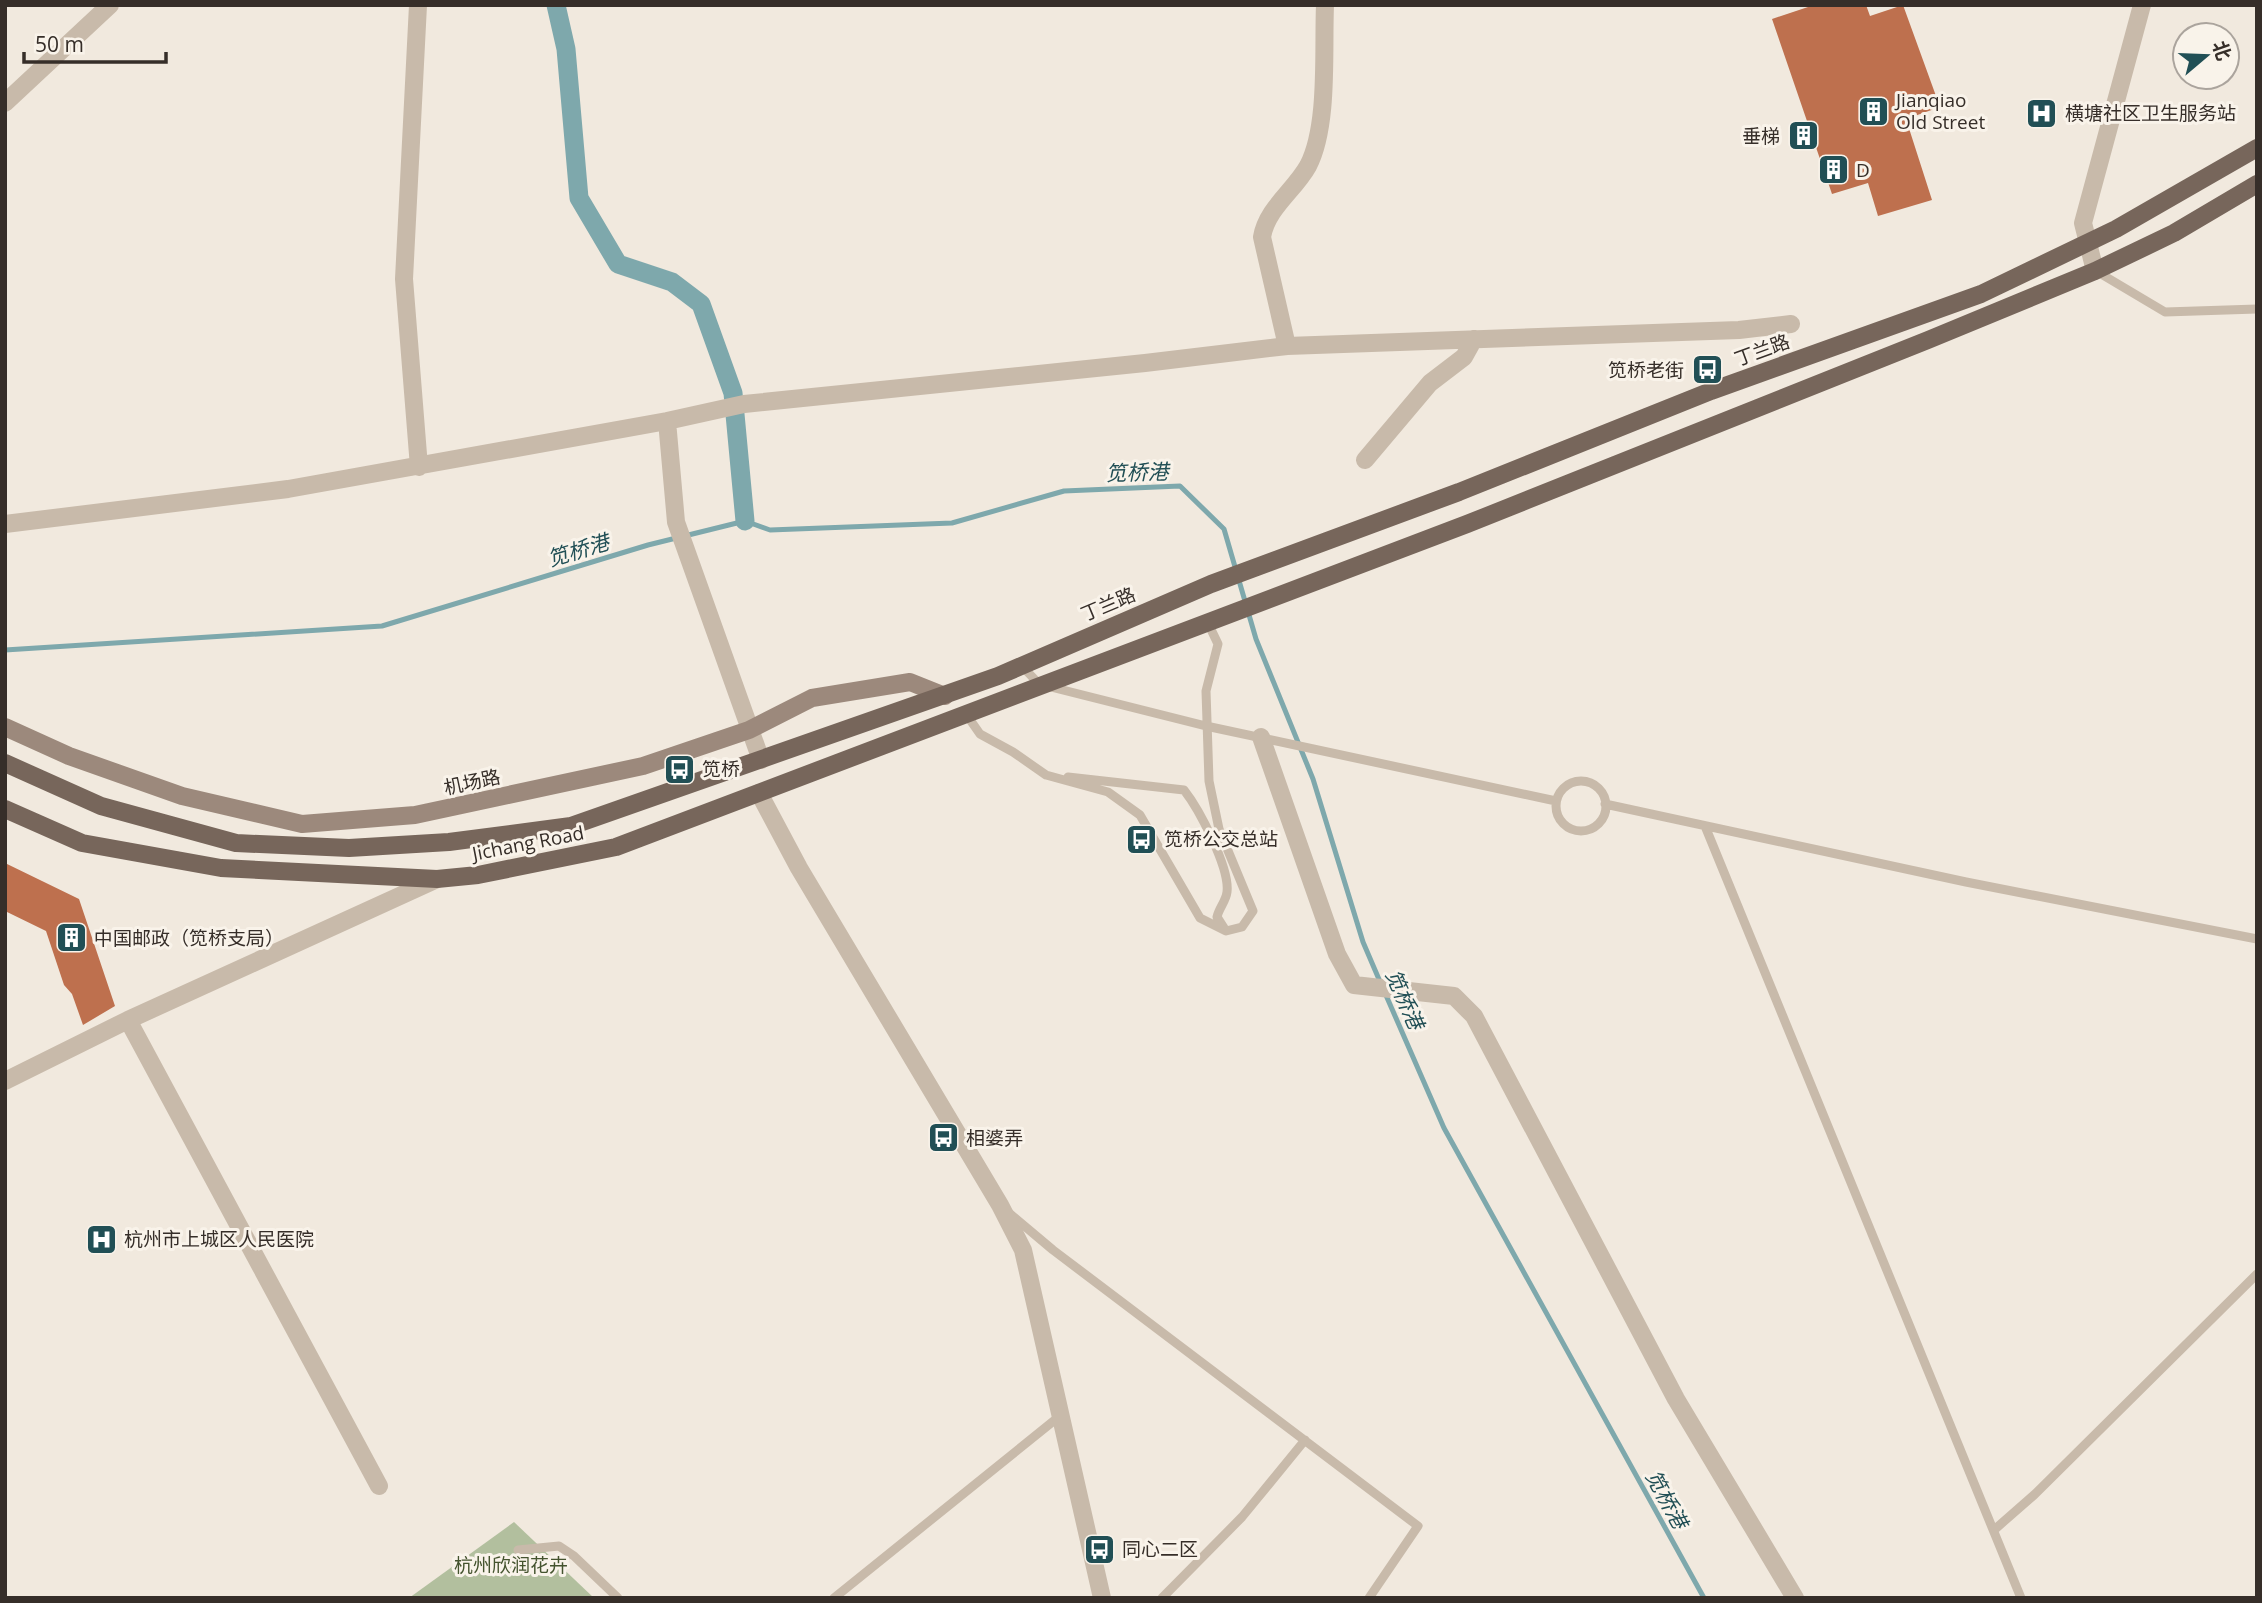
<svg xmlns="http://www.w3.org/2000/svg" width="2262" height="1603" viewBox="0 0 2262 1603" font-family="'Open Sans','Noto Sans SC',sans-serif">
  <style>
    .green { fill: #b2bf9e }
    .lines { fill: none; stroke-linecap: round; stroke-linejoin: round }
    .stream { stroke: #7ea8ac; stroke-width: 5 }
    .canal { stroke: #7ea8ac; stroke-width: 19 }
    .building { fill: #be704e }
    .lane { stroke: #c8baaa; stroke-width: 9 }
    .street { stroke: #c8baaa; stroke-width: 18 }
    .secondary { stroke: #9c897c; stroke-width: 18 }
    .primary { stroke: #77665b; stroke-width: 18 }
    .labels { text-anchor: middle; dominant-baseline: central; stroke-width: 6; stroke-linejoin: round; paint-order: stroke }
    .poi-label { font-size: 19px; fill: #362e29; stroke: #f9f3ea; text-anchor: start }
    .street-label { font-size: 19px; fill: #362e29; stroke: #f9f3ea }
    .park-label { font-size: 19px; fill: #44532e; stroke: #f9f3ea }
    .water-label { font-size: 21px; font-style: italic; fill: #214f55; stroke: #f9f3ea }
  </style>
  <rect width="100%" height="100%" fill="#f1e9de"/>
  <path class="green" d="M514,1522L594,1598H409Z"/>
  <g class="lines">
    <path class="stream" d="M5,650L382,626L648,545L745,521L770,530L952,523L1064,491L1180,486L1224,529L1256,639L1313,779L1363,942L1381,984
      M1385,993L1444,1128L1704,1598"/>
    <path class="canal" d="M556,5L566,49L579,198L618,264L672,282L701,304L733,393L745,521"/>
  </g>
  <path class="building" d="M1814,5H1866L1870,16L1903,5L1940,107L1906,119L1932,200L1878,216L1868,183L1832,194L1772,19Z
    M5,863L79,899L115,1006L83,1025L72,994L64,985L46,931L5,911Z"/>
  <g class="lines">
    <path class="lane" d="M2096,271L2165,312L2257,309
      M1021,665L1039,684L1206,726L1556,801
      M966,714L980,734L1013,752L1046,775L1108,792L1140,815L1200,918L1226,931L1242,927L1253,911L1219,829L1209,781L1206,691L1218,644L1207,621
      M1068,777L1184,790C1199,809 1230,868 1227,892C1226,901 1219,908 1217,917L1224,928
      M1556 806a25 25 0 1 1 50 0a25 25 0 1 1-50 0Z
      M1605,804L1966,882L2257,939
      M1705,826L2021,1598
      M1009,1213L1053,1250L1418,1526L1369,1598
      M1994,1530L2034,1495L2257,1274
      M518,1550L559,1546L574,1556L618,1598
      M834,1598L1061,1415
      M1162,1598L1242,1517L1305,1440"/>
    <path class="street" d="M418,5L404,279L419,467
      M5,103L110,5
      M2095,271L2083,223L2142,5
      M1287,346L1262,237C1267,208 1294,191 1308,166C1329,126 1323,50 1325,5
      M667,421L676,522L761,760
      M1365,460L1430,383L1464,357L1474,339
      M5,524L288,489L667,421L744,404L1145,363L1287,346L1739,330L1791,324
      M1261,737L1337,954L1354,985L1454,996L1474,1016L1676,1399L1795,1598
      M759,793L799,868L1000,1205L1023,1250L1102,1598
      M128,1020L379,1486
      M5,1081L128,1020L437,879"/>
    <path class="secondary" d="M5,727L69,756L182,796L302,824L415,815L643,766L749,730L812,698L910,682L945,696"/>
    <path class="primary" d="M5,763L101,806L236,843L349,848L449,842L571,826L998,676L1211,584L1459,492L1711,391L1981,294L2116,229L2257,148
      M5,809L82,843L221,868L437,879L478,875L616,847L1467,524L1928,340L2095,271L2174,233L2257,184"/>
  </g>
  <defs>
    <symbol id="building-square" viewBox="-11 -11 22 22"><rect x="-9" y="-9" width="18" height="18" rx="4" fill="#214f55" stroke="#f9f3ea"/><path d="M-4-6H4V6H1V3H-1V6H-4ZM-2.5-4.3h1.7v1.8h-1.7ZM.8-4.3h1.7v1.8H.8ZM-2.5-1h1.7V.8h-1.7ZM.8-1h1.7V.8H.8Z" fill="#fff"/></symbol>
    <symbol id="hospital-square" viewBox="-11 -11 22 22"><rect x="-9" y="-9" width="18" height="18" rx="4" fill="#214f55" stroke="#f9f3ea"/><path d="M-5-5h3v3.5h4V-5h3V5h-3V1.5h-4V5h-3Z" fill="#fff"/></symbol>
    <symbol id="bus-square" viewBox="-11 -11 22 22"><rect x="-9" y="-9" width="18" height="18" rx="4" fill="#214f55" stroke="#f9f3ea"/><path d="M-5-6H5V4H4V6H2V4H-2V6H-4V4H-5ZM-3.5-4V0h7V-4ZM-3.5 1.2v1.5H-2V1.2ZM2 1.2v1.5H3.5V1.2Z" fill="#fff"/></symbol>
  </defs>
  <g fill-rule="evenodd">
    <use href="#building-square" x="1856" y="94" width="35" height="35"/>
    <use href="#hospital-square" x="2024" y="96" width="35" height="35"/>
    <use href="#building-square" x="1786" y="118" width="35" height="35"/>
    <use href="#building-square" x="1816" y="152" width="35" height="35"/>
    <use href="#bus-square" x="1690" y="352" width="35" height="35"/>
    <use href="#bus-square" x="662" y="752" width="35" height="35"/>
    <use href="#bus-square" x="1124" y="822" width="35" height="35"/>
    <use href="#building-square" x="54" y="920" width="35" height="35"/>
    <use href="#bus-square" x="926" y="1120" width="35" height="35"/>
    <use href="#hospital-square" x="84" y="1222" width="35" height="35"/>
    <use href="#bus-square" x="1082" y="1532" width="35" height="35"/>
  </g>
  <g class="labels">
    <g class="poi-label">
      <text x="1896" y="100">Jianqiao<tspan x="1896" dy="22">Old Street</tspan></text>
      <text x="2065" y="113">横塘社区卫生服务站</text>
      <text x="1780" y="136" text-anchor="end">垂梯</text>
      <text x="1856" y="170">D</text>
      <text x="1684" y="370" text-anchor="end">笕桥老街</text>
      <text x="702" y="769">笕桥</text>
      <text x="1164" y="839">笕桥公交总站</text>
      <text x="94" y="938">中国邮政（笕桥支局）</text>
      <text x="966" y="1138">相婆弄</text>
      <text x="124" y="1239">杭州市上城区人民医院</text>
      <text x="1122" y="1549">同心二区</text>
    </g>
    <g class="street-label">
      <text transform="translate(1762 350) rotate(-20)">丁兰路</text>
      <text transform="translate(1108 604) rotate(-23)">丁兰路</text>
      <text transform="translate(472 782) rotate(-12)">机场路</text>
      <text transform="translate(528 843) rotate(-11)">Jichang Road</text>
    </g>
    <g class="park-label">
      <text x="511" y="1565">杭州欣润花卉</text>
    </g>
    <g class="water-label">
      <text transform="translate(1137 472) rotate(-2)">笕桥港</text>
      <text transform="translate(578 550) rotate(-17)">笕桥港</text>
      <text transform="translate(1405 999) rotate(66)">笕桥港</text>
      <text transform="translate(1667 1499) rotate(61)">笕桥港</text>
    </g>
  </g>
  <rect width="2262" height="1603" fill="none" stroke="#362e29" stroke-width="14"/>
  <g transform="translate(2206 56) rotate(71)"><circle r="33" fill="#f9f3ea" stroke="#aba49d" stroke-width="2"/>
  <path d="M0-5L12 26L0 18L-12 26Z" fill="#214f55"/>
  <text y="-10" font-size="19" font-weight="bold" text-anchor="middle" fill="#362e29">北</text>
  </g>
  <path d="M24 52v10h142v-10" fill="none" stroke="#362e29" stroke-width="3.5"/>
  <text x="35" y="52" font-size="21" fill="#362e29" stroke="#f9f3ea" stroke-width="5" paint-order="stroke">50 m</text>
</svg>
